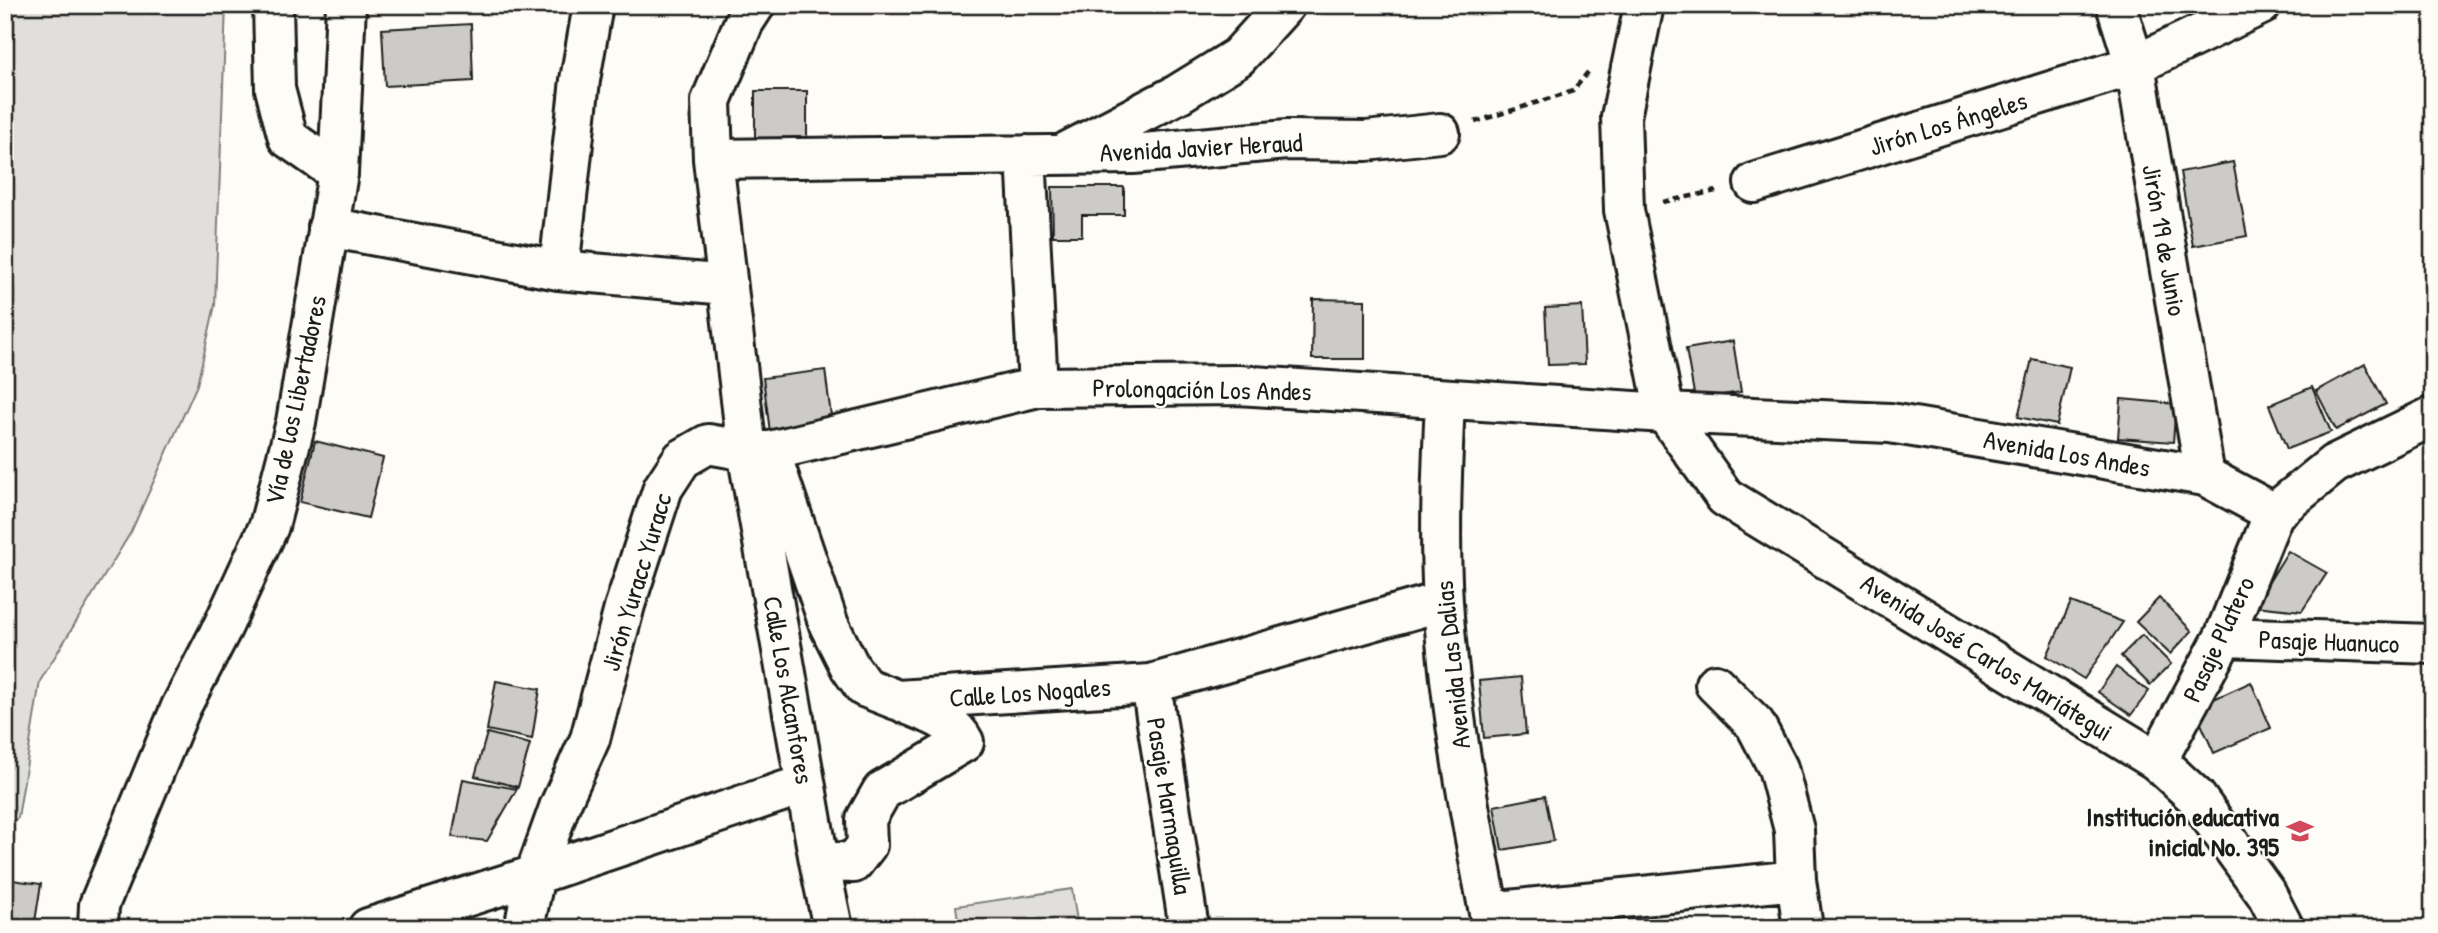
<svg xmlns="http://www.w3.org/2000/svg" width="2438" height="933" viewBox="0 0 2438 933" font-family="'Patrick Hand',sans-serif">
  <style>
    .green { fill: #e0dfdb; stroke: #7e7e7c; stroke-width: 2 }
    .building { fill: #cccbc8; stroke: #1c1c1c; stroke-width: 2 }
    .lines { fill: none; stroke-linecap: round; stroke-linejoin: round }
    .street-casing { stroke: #1c1c1c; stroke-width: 44 }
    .secondary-casing { stroke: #1c1c1c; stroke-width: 44 }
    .highway-casing { stroke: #1c1c1c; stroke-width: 44 }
    .path { stroke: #1c1c1c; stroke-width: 4.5; stroke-dasharray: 7 5; stroke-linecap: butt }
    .street { stroke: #fdfcf7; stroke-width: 38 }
    .secondary { stroke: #fdfcf7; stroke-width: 38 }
    .highway { stroke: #fdfcf7; stroke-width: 38 }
    .labels { text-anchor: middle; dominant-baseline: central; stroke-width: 5; stroke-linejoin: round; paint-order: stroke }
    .street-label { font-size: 26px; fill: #1c1c1c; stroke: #fdfcf7 }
    .poi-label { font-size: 26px; font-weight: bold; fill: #1c1c1c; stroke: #fdfcf7; text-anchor: end }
  </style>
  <rect width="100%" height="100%" fill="#fdfcf7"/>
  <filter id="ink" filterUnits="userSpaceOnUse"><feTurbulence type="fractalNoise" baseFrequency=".0143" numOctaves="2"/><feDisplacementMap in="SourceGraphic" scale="14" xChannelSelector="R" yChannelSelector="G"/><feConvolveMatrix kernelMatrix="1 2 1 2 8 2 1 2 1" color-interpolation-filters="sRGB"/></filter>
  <g filter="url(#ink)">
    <path class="green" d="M5,5H226L215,305L197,385L131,532L40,681L18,818L5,826Z
      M1072,889L1078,928H959L956,906Z"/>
    <path class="building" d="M471,24L473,81L385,86L382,29Z
      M755,91H807V146H755Z
      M2233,162L2247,236L2193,246L2180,172Z
      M1052,187H1124V215H1082V236H1053Z
      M1313,299L1365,300V359H1312Z
      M1582,306L1585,364L1548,365L1545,308Z
      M1733,341L1741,392L1695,399L1686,349Z
      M2032,359L2070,367L2057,425L2018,417Z
      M2365,364L2386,404L2336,430L2316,391Z
      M825,370L832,423L770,432L763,378Z
      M2312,387L2331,432L2287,449L2269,405Z
      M2121,399L2176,404L2173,442L2118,438Z
      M315,441L383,458L368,518L300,502Z
      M2288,551L2327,573L2302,611L2254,606Z
      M2159,598L2192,631L2170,654L2136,622Z
      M2071,602L2123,622L2084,679L2047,656Z
      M2142,635L2171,664L2150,685L2121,656Z
      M2116,667L2149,691L2131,715L2098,692Z
      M1521,677L1526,734L1484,738L1479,681Z
      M496,681L540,689L532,739L487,730Z
      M2251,682L2271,728L2214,753L2194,708Z
      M487,733L530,744L518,787L475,776Z
      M463,779L517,789L487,841L452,837Z
      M1545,796L1554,841L1502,850L1494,806Z
      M5,879L41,884L34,928H5Z
      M1572,910L1574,928H1521Z
      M1476,923V928H1441Z"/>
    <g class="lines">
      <defs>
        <path id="street" d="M273,5L275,89L288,138L338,173
          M2116,5L2135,65L2205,476
          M1068,151L1178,94L1238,57L1285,5
          M1026,155L1038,387
          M713,159L1133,154L1287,140L1366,141L1440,133
          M1754,183L2135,65L2261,5
          M328,227L559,270L727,285
          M559,270L580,80L593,5
          M1445,400C1442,467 1439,535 1443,602C1450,712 1471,820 1492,928
          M770,451L829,625L850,667L864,687L897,700L1151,684L1443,601
          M2224,637L2433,644
          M1151,684L1189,928
          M1715,684L1755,724L1778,768L1794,830L1796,880L1803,928
          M2157,761L2224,637L2274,513
          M819,861L853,863L867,845L866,819L882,791L964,742C953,719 926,713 904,703
          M1489,912L1796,880
          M368,928L535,875L805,784
          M524,928L535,875L560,805L590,739L625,605L663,488L682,459L708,444L747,451L713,159L711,101L744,22L755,5
          M833,928L819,861L747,451H770L1038,387L1238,385L1665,413L1890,423L2205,476L2274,513L2334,464L2433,416"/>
        <path id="secondary" d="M1644,5L1621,117L1624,210L1665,413L1725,497L2157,761L2196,797L2267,895L2284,928"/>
        <path id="highway" d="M98,928L99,905L181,707L223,626L269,526L296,422L338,173L346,5"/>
      </defs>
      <use href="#street" class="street-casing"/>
      <use href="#secondary" class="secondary-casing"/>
      <use href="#highway" class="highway-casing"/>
      <path class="path" d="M1475,122L1573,91L1588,72
        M1663,202L1716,191"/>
      <use href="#street" class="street"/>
      <use href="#secondary" class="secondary"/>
      <use href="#highway" class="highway"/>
    </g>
  </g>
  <defs>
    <symbol id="school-bare" viewBox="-9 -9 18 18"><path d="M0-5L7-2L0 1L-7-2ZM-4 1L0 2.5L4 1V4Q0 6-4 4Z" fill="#d1495b" stroke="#fdfcf7" stroke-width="2.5" paint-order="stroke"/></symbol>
  </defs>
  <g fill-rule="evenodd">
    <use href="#school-bare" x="2281" y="812" width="38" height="38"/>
  </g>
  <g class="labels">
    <g class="street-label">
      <text transform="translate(1948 123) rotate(-17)">Jirón Los Ángeles</text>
      <text transform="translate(1201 147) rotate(-3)">Avenida Javier Heraud</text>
      <text transform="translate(2165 240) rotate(80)">Jirón 19 de Junio</text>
      <text transform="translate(1202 389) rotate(1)">Prolongación Los Andes</text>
      <text transform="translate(295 400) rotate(-78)">Vía de los Libertadores</text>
      <text transform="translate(2067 453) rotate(10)">Avenida Los Andes</text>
      <text transform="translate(636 582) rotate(-73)">Jirón Yuracc Yuracc</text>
      <text transform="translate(2218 639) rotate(-65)">Pasaje Platero</text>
      <text transform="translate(2329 641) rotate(2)">Pasaje Huanuco</text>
      <text transform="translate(1987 657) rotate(32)">Avenida José Carlos Mariátegui</text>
      <text transform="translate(1452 665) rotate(-96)">Avenida Las Dalias</text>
      <text transform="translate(789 690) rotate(80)">Calle Los Alcanfores</text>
      <text transform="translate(1030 692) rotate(-4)">Calle Los Nogales</text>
      <text transform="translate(1170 806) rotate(81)">Pasaje Marmaquilla</text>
    </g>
    <g class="poi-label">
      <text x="2279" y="816">Institución educativa<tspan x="2279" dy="30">inicial No. 395</tspan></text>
    </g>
  </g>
  <rect width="2438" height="933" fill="none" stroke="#fdfcf7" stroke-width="28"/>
  <rect x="14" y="14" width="2410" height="905" fill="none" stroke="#1c1c1c" stroke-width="2.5" filter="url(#ink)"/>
</svg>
